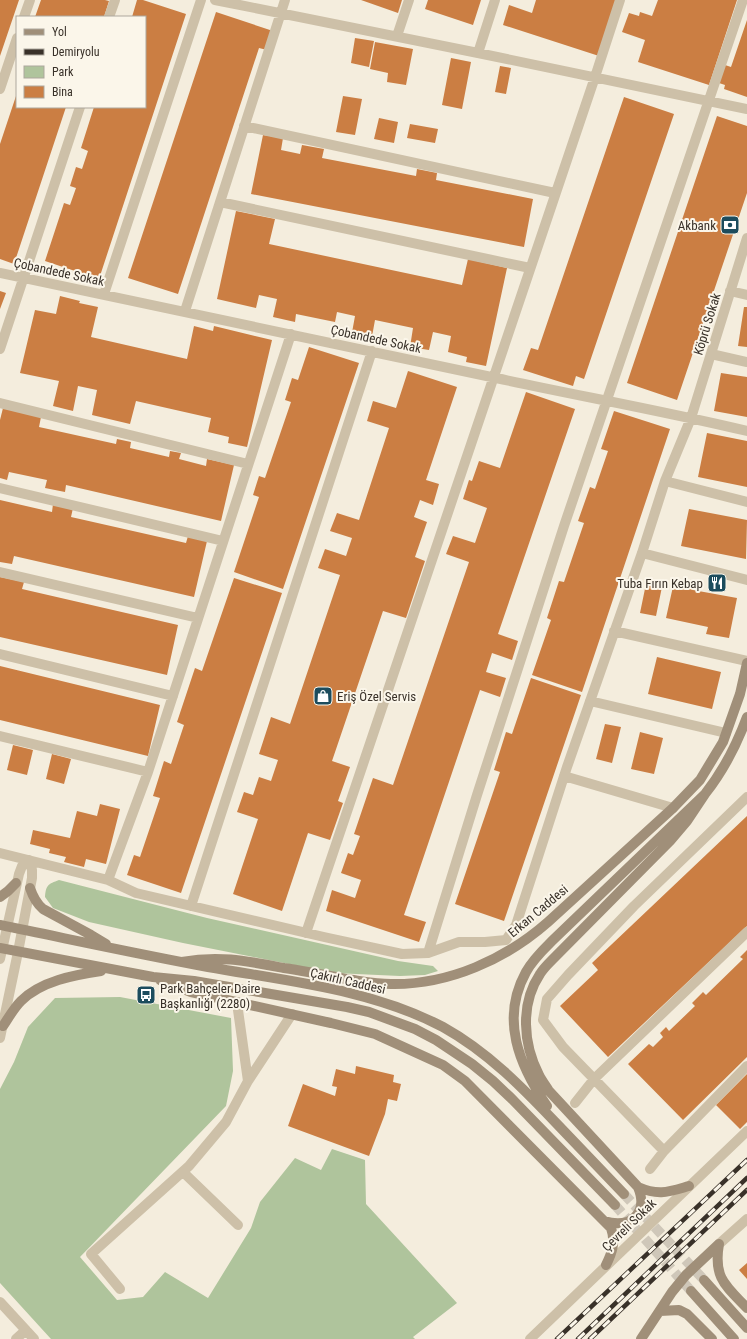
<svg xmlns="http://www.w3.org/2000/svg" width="747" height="1339" viewBox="0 0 747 1339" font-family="'Roboto Condensed',sans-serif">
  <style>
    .green { fill: #afc49c }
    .building { fill: #cb7e43 }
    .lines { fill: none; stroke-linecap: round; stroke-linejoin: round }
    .secondary-tunnel { stroke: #cfc7b9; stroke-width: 10; stroke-dasharray: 10 5; stroke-linecap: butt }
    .minor { stroke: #cdc0a8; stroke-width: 10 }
    .tertiary { stroke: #cdc0a8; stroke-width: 10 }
    .secondary { stroke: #a08f79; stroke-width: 10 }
    .rail-casing { stroke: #393129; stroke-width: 4.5 }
    .rail { stroke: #fbf6ea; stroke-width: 3; stroke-dasharray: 9; stroke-linecap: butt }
    .labels { text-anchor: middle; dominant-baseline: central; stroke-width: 4; stroke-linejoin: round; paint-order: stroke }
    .poi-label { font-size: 13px; fill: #393129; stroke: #fbf6ea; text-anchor: end }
    .street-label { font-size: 13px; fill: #393129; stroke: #fbf6ea }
  </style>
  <rect width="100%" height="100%" fill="#f4eddd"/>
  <path class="green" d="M59,880L207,918L398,961L433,966L438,971L425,975L400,976L334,973L183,943L89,922L53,908L45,897C46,885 48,884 59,880Z
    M120,997L231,1018L233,1071L226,1106L80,1257L117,1300L143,1297L165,1272L208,1298L251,1228L260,1202L295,1158L321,1170L332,1149L365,1160L366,1204L457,1303L413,1337L415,1339H51L0,1283V1089L14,1062L28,1027L55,998Z"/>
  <path class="building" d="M0,0H19L0,56Z
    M41,0H105L109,1L104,17H35Z
    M137,0H143L186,14L99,279L45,261L64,203L70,205L76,188L70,186L76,167L82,169L88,151L81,148L94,107H145V17H132Z
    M361,0H402L398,13Z
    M428,0H481L473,25L425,9Z
    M536,0H617L599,56L503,25L509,5L532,13Z
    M658,0H737L709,85L638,62L645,40L622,32L629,13L639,16L640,12L652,16Z
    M216,12L273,31L267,50L259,48L178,294L128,278Z
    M747,20V97L724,89L725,85L719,83L725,65L731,67Z
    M355,38L374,41L369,67L351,63Z
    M375,42L413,49L406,85L387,82L388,73L370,69Z
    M451,58L471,62L462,109L442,105Z
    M500,66L511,68L506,94L495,92Z
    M17,93V107H66L14,264L0,259V144Z
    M343,96L362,99L355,135L336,132Z
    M624,97L674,114L584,379L576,376L573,386L523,370L531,348L538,350Z
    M717,116L747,126V193L677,400L627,383Z
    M379,118L398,122L394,143L374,139Z
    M410,124L438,129L435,143L407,138Z
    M263,135L283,138L281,150L300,154L302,145L324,149L322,158L416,176L417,169L437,173L436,180L533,199L524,247L251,194Z
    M236,211L275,219L269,244L462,285L468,259L507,268L486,366L466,362L467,357L448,352L451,336L433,332L429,350L410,347L413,328L375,320L371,342L351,338L355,316L337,312L335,322L296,314L295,322L273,317L277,299L259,295L256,308L217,299Z
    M0,291L6,293L0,309Z
    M60,296L80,301L79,303L98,307L91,337L187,359L194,326L213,331L214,326L272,340L247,447L228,443L229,437L208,432L211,418L136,401L130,424L92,415L97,390L78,386L73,411L53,406L59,381L20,373L35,310L56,314Z
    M744,307H747V347L738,346Z
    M309,347L359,363L283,589L234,572L259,497L253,495L259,476L265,478L291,402L285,400L292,378L298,380Z
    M408,371L457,387L426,480L439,484L433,505L420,500L414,517L427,522L415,557L425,561L406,618L383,611L332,761L350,767L338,801L343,803L330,840L308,833L282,911L233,894L258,819L237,812L244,792L253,795L259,777L271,781L278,760L259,754L271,717L290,724L340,575L318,568L325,549L346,556L352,538L330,531L337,513L359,520L389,428L367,421L373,401L396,408Z
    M721,373L747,377V417L714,411Z
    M526,392L575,409L498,634L518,641L512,660L492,653L486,672L506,678L500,697L480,690L404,915L426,922L419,942L326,911L332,890L355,898L361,880L341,873L348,853L353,855L360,836L354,834L373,778L393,785L469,562L446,554L453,536L475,543L487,508L463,499L469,480L472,481L479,461L500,468Z
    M3,408L41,417L39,427L116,444L117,439L131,442L130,448L169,457L170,451L181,453L179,459L206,466L207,459L234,465L221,521L66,485L65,492L45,488L47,480L9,472L7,480L0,478V420Z
    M614,411L670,429L582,692L532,675L551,620L547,618L559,581L564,582L584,523L578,521L590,487L595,489L608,451L601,449Z
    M707,433L747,441V487L698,477Z
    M0,500L52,512L53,504L73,508L71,517L186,543L188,536L207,541L194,597L14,556L12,564L0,562Z
    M689,509L747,520L746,559L681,546Z
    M0,577L24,582L22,589L178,625L167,675L0,637Z
    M234,578L282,593L181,893L127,875L134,855L140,857L160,798L153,796L164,761L171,764L184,725L177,722L195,668L202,671Z
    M647,579L663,582L656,616L640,613Z
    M674,582L694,586L693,590L737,598L729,638L706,634L708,627L666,618Z
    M657,657L721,672L712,709L648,694Z
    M0,666L160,705L148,756L0,720Z
    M531,678L581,695L504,921L455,904L500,772L494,770L506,732L512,734Z
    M605,724L621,727L612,763L596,759Z
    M640,732L663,738L654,774L631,769Z
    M13,745L33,750L27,775L7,770Z
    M52,754L71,759L64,784L46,779Z
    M100,804L120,809L106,864L86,859L84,867L64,862L66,857L49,853L50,849L30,844L33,830L70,838L77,811L97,816Z
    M747,816V926L608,1057L560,1006L598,970L592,963Z
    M747,950V1057L683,1120L628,1064L649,1044L653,1047L663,1037L660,1033L666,1027L669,1031L695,1006L692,1003L703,992L706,995L743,959L740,957Z
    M356,1066L394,1075L393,1082L401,1084L397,1101L388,1099L385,1114L369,1156L288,1126L303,1084L335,1096L337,1087L332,1086L336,1069L355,1074Z
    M747,1074V1122L740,1129L716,1105Z
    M747,1263V1279L739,1270Z"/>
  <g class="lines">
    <path class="secondary-tunnel" d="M624,1194L704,1280
      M615,1205L691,1291"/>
    <path class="minor" d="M215,0L478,53L747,109
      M24,17L30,0
      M109,17L115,0
      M397,36L409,0
      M478,53L495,0
      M0,89L17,38
      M244,126L555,193
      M220,202L530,268
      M0,273C165,307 330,343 496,378C579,396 664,411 747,431
      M730,291L747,295
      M104,294L201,0
      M185,311L285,0
      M0,349L80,107
      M711,354L747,362
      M0,403L248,464
      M665,481L747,502
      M0,488L223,541
      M642,553L747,580
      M0,572L198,618
      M614,631L747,661
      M0,654L173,696
      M590,701L726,733
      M0,736L148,772
      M564,776L673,808
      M0,853L108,880L136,893L324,937L402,954L428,953L459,942H485L506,940L516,925L567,767L642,553L665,481L691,418L747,238
      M108,880L148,772L291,334
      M191,906L372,351
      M306,933L595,77L620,0
      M428,953L477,795L564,526L743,0
      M0,959L19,874L22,866L29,860L32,870V878L18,952L0,1038
      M237,1003L248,1081
      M575,1103L594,1079L747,932
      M664,1151L563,1047L543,1020L547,999L568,975L634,906L747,797
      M650,1169L664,1151L747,1066
      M183,1172L238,1225
      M120,1289L91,1254L189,1166L226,1122L248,1081L292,1014
      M0,1302L34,1339
      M16,1339L26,1330"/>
    <path class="tertiary" d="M719,1244L747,1219
      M530,1339L747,1131"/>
    <path class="secondary" d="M30,888C33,897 36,903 43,909L91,935L106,944
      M0,897L8,891L16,883
      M0,925C69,939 138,954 208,967C287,981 371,989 443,1027C488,1052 523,1088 558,1125C580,1148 602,1171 624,1194
      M0,948L153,977L194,981L347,1007L369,1012L415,1029L436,1040L472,1064L493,1081L511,1098L615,1205
      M182,962C219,955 247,961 284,968C304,971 325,975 346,979C361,981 376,984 391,984C449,985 506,959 548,922L673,808L700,780L723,742L740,694L747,663
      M160,980L191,992L331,1023L375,1034L443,1065L465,1081L611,1228C616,1242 612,1253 606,1265
      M3,1026C9,1017 14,1008 21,1001C41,981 74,975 101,971
      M547,1106C519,1065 500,1019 526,972C533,959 544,949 554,939L705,794C724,770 737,744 747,717
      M638,1187C659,1196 668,1192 689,1186
      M604,1221C630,1229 649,1214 638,1187L549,1091C546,1086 542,1081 539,1075C523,1044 520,1004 540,974C543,969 548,964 552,960L670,841L687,821L705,794
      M719,1244C713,1278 726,1286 747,1308
      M704,1280L747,1328
      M691,1291L734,1339
      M660,1311L679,1310L687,1314L712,1339
      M641,1339L672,1292L686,1275L719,1244"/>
    <defs>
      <path id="rail" d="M557,1339L747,1160
        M578,1339L747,1178
        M590,1339L747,1190"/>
    </defs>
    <use href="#rail" class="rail-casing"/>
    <use href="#rail" class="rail"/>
  </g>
  <defs>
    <symbol id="bank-square" viewBox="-11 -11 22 22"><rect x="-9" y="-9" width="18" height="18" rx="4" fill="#1c4c5d" stroke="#fbf6ea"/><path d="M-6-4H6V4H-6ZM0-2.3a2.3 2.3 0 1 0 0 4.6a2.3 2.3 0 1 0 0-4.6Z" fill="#fff"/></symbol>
    <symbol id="restaurant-square" viewBox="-11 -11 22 22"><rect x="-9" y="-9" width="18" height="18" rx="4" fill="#1c4c5d" stroke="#fbf6ea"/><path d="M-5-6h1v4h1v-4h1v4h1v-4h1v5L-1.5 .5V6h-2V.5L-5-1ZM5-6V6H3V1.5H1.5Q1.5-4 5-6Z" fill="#fff"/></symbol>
    <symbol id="shop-square" viewBox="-11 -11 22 22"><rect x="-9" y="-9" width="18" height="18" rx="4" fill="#1c4c5d" stroke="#fbf6ea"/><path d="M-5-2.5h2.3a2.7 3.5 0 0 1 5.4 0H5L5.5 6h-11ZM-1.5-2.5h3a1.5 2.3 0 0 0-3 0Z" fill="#fff"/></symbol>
    <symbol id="bus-square" viewBox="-11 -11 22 22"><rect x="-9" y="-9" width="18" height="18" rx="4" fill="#1c4c5d" stroke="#fbf6ea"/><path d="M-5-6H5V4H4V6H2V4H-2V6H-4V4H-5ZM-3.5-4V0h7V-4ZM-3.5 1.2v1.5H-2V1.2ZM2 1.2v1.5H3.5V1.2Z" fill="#fff"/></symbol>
  </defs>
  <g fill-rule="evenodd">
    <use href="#bank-square" x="719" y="214" width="22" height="22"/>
    <use href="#restaurant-square" x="706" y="572" width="22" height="22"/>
    <use href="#shop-square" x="312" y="685" width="22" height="22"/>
    <use href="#bus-square" x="135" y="984" width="22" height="22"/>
  </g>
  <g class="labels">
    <g class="poi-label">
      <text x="716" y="225">Akbank</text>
      <text x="703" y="583">Tuba Fırın Kebap</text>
      <text x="337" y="696" text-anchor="start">Eriş Özel Servis</text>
      <text x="160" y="988" text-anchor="start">Park Bahçeler Dai̇re<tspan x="160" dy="15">Başkanlığı (2280)</tspan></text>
    </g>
    <g class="street-label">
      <text transform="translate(59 272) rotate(12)">Çobandede Sokak</text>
      <text transform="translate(707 324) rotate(-73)">Köprü Sokak</text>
      <text transform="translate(376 339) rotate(12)">Çobandede Sokak</text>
      <text transform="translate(538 911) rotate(-40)">Erkan Caddesi</text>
      <text transform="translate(348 981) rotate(13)">Çakırlı Caddesi</text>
      <text transform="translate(629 1225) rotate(-44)">Çevreli Sokak</text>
    </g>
  </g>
  <rect x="16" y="16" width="130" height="92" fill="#fbf6ea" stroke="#ada79d"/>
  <rect x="24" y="29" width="20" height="6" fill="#a08f79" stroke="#ada79d"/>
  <text x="52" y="36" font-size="12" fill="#393129">Yol</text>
  <rect x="24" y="49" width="20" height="6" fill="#393129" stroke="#ada79d"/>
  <text x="52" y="56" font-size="12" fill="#393129">Demiryolu</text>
  <rect x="24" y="66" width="20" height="12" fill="#afc49c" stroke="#ada79d"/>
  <text x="52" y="76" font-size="12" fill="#393129">Park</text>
  <rect x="24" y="86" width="20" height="12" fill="#cb7e43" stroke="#ada79d"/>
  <text x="52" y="96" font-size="12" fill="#393129">Bina</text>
</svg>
